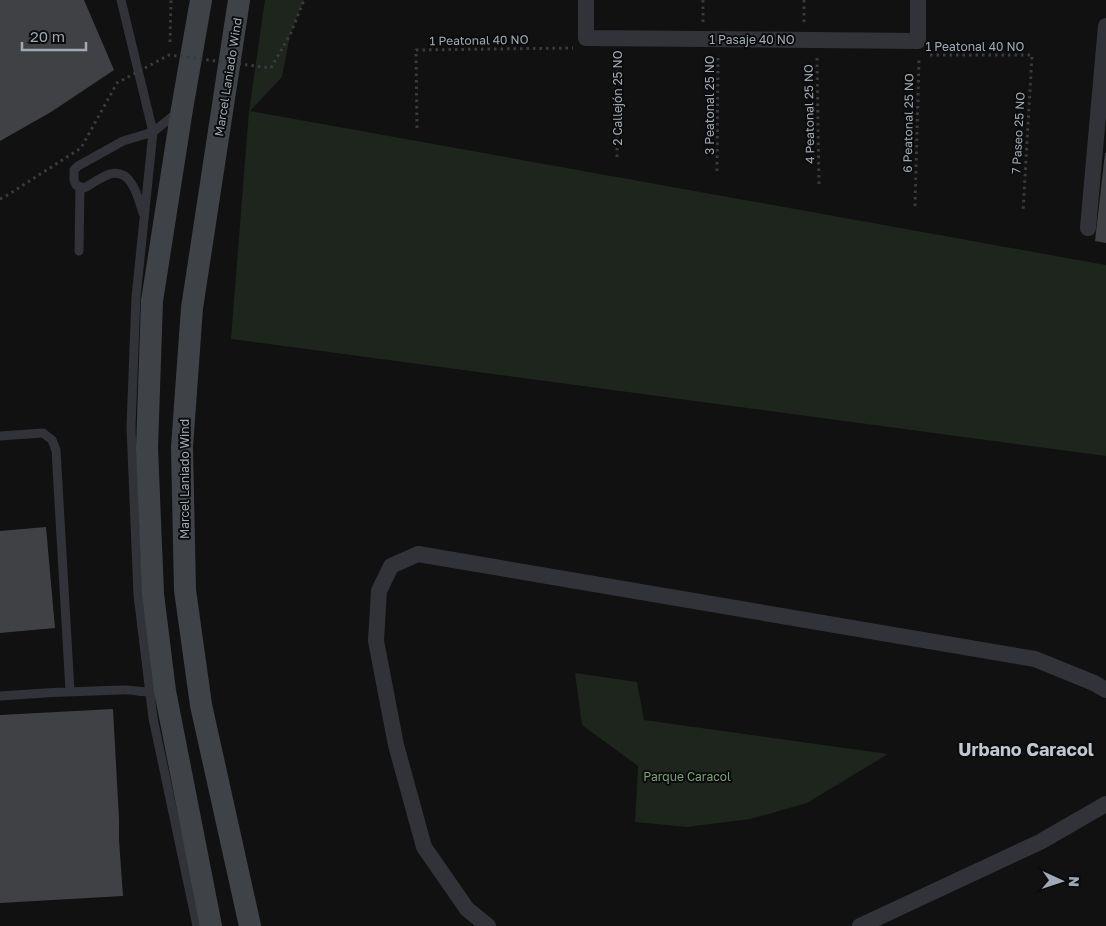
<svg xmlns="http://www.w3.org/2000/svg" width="1106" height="926" viewBox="0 0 1106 926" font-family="'Golos Text',sans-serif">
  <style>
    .green { fill: #1d251d }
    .building { fill: #404145 }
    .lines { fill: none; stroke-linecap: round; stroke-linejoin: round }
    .path { stroke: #383b3f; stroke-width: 3; stroke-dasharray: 2.5 4; stroke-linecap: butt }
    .lane { stroke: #323338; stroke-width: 9 }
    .street { stroke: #323338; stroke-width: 16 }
    .secondary { stroke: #3f4348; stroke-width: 22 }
    .path-bridge { stroke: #383b3f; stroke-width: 3; stroke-dasharray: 2.5 4; stroke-linecap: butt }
    .labels { text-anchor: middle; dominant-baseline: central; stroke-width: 4; stroke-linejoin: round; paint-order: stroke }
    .street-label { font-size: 12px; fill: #a1aab4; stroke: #0c0c0d }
    .park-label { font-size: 12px; fill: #7ba077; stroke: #0c0c0d }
    .district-label { font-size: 18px; font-weight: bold; fill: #c2c8d0; stroke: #0c0c0d }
  </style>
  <rect width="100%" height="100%" fill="#111112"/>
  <path class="green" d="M265,0H304L290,35L282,77L250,111L1106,265V456L231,339L249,111Z
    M575,673L637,682L644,720L888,754L807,803L750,819L687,827L635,822L638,766L582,725Z"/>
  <path class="building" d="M0,0H84L114,70L51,112L0,141Z
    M1105,153H1106V243L1095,241Z
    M46,527L55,628L0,633V531Z
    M113,709L119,819V840L123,896L0,903V715Z"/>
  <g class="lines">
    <path class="path" d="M804,0V22
      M703,22V0
      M170,42L171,0
      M930,55H1032L1023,212
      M817,58L819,187
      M271,68L290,35L304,0
      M417,128L416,50L573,48
      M617,157V55
      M717,171L718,57
      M0,199L6,196
      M915,206L919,60"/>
    <path class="lane" d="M121,0L153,132L136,297L131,427L138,595L153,718L197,926
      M143,213C138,198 132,168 110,174C101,177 92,184 84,188L76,185L74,180V170L78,166L123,141L153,132L178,112
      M79,251L80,187
      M0,436L43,433L52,440L56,450L70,691
      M0,696C40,693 80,691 120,690C131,689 143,693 154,692"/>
    <path class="street" d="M586,0V38L918,41V0
      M1088,228L1106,26
      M488,926L467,909L424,847L396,745L376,641L379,591L391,566L418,554L1035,659L1094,683L1106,690
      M860,926L1040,842L1106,804"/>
    <path class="secondary" d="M201,0L182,109L152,301L147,448L153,594L165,691L211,926
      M239,0L192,308L182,447L185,590L201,705L250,926"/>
    <path class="path-bridge" d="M6,196L81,148L117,83L169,55L271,68"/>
  </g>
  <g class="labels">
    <g class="street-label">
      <text x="752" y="39">1 Pasaje 40 NO</text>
      <text transform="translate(479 40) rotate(-1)">1 Peatonal 40 NO</text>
      <text x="975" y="46">1 Peatonal 40 NO</text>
      <text transform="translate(228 77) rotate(-81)">Marcel Laniado Wind</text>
      <text transform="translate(617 98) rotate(-90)">2 Callejón 25 NO</text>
      <text transform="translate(709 105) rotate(-90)">3 Peatonal 25 NO</text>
      <text transform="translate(809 114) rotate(-91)">4 Peatonal 25 NO</text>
      <text transform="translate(908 123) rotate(-89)">6 Peatonal 25 NO</text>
      <text transform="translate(1018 133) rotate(-87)">7 Paseo 25 NO</text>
      <text transform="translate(184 479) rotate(-90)">Marcel Laniado Wind</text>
    </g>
    <g class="park-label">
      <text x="687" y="776">Parque Caracol</text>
    </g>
    <g class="district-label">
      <text x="1026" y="749">Urbano Caracol</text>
    </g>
  </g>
  <g transform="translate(1061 881) rotate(93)" stroke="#0c0c0d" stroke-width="4" paint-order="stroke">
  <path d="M0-4L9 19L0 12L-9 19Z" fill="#a1aab4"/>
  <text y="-8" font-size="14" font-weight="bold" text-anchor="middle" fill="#a1aab4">N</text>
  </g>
  <path d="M22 42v8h64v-8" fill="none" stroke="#a1aab4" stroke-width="2.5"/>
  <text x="30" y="42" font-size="15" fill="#a1aab4" stroke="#0c0c0d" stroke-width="4" paint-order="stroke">20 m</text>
</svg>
